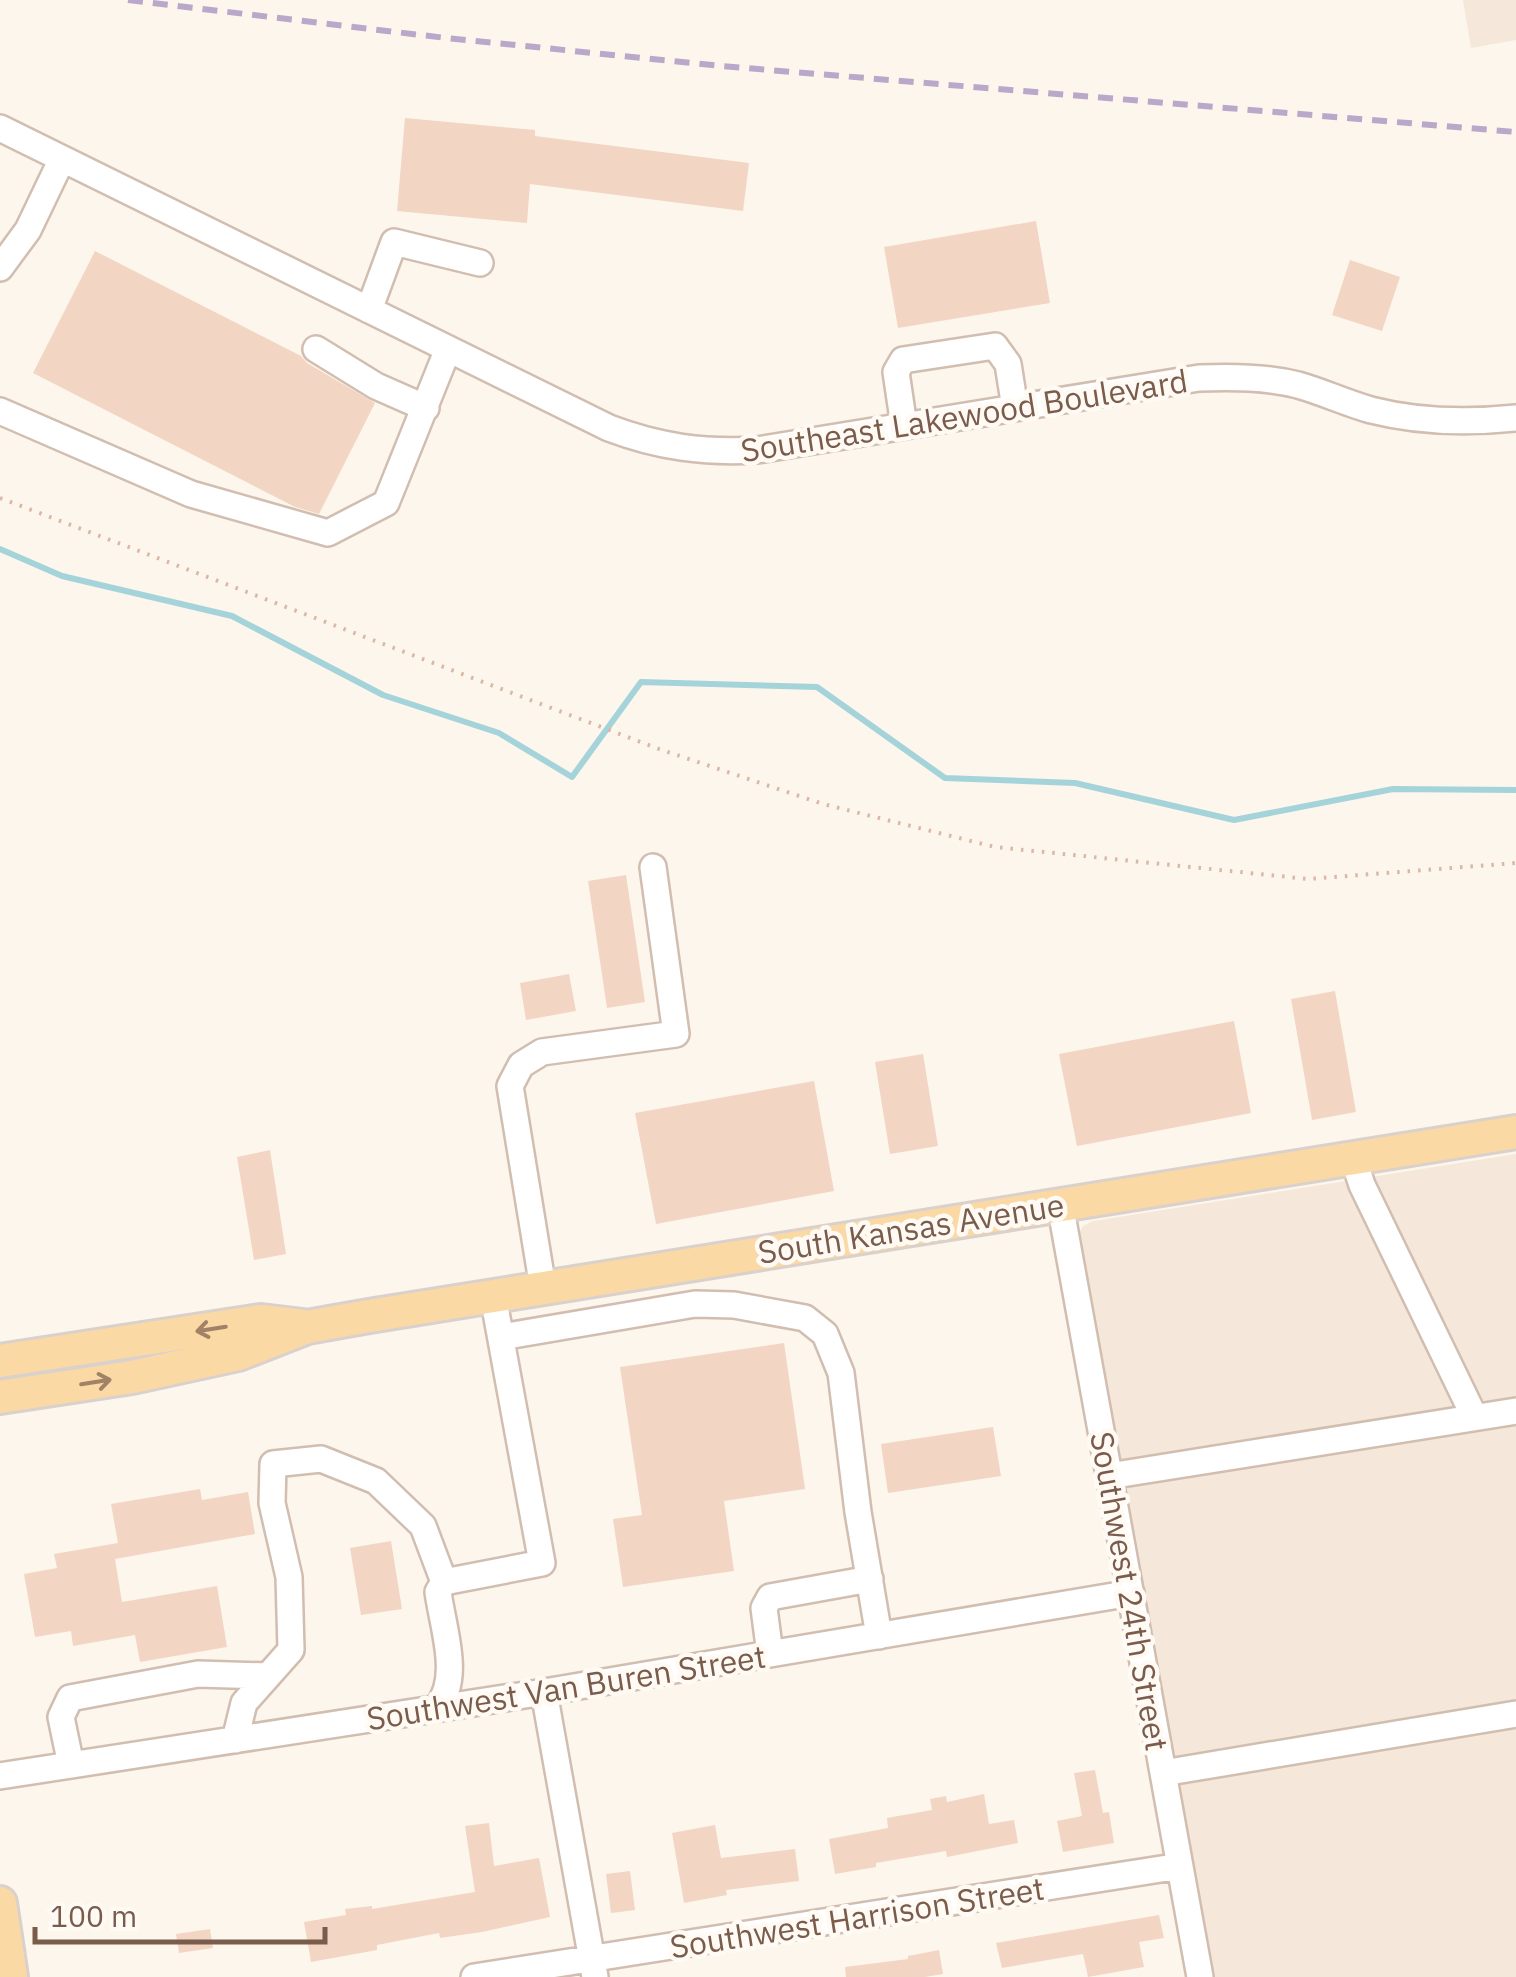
<svg xmlns="http://www.w3.org/2000/svg" width="1516" height="1977" viewBox="0 0 1516 1977" font-family="'IBM Plex Sans',sans-serif">
  <style>
    .residential { fill: #f5e8da }
    .lines { fill: none; stroke-linecap: round; stroke-linejoin: round }
    .stream { stroke: #a5d3da; stroke-width: 6 }
    .building { fill: #f3d5c3 }
    .minor-casing { stroke: #d1beb0; stroke-width: 30 }
    .major-casing { stroke: #dad1cd; stroke-width: 38 }
    .path { stroke: #d9b8a5; stroke-width: 4; stroke-dasharray: 2.5 8; stroke-linecap: butt }
    .minor { stroke: #fff; stroke-width: 25 }
    .major { stroke: #fbd9a5; stroke-width: 32 }
    .rail { stroke: #b9a8c9; stroke-width: 6; stroke-dasharray: 15 10; stroke-linecap: butt }
    .oneway { stroke: #a18267 }
    .labels { text-anchor: middle; dominant-baseline: central; stroke-width: 9; stroke-linejoin: round; paint-order: stroke }
    .street-label { font-size: 32px; fill: #7a5c4d; stroke: #fffaf3 }
  </style>
  <rect width="100%" height="100%" fill="#fdf6ec"/>
  <path class="residential" d="M1463,0H1516V40L1471,48Z
    M1516,1154V1977H1211L1078,1235L1083,1226L1093,1221Z"/>
  <g class="lines">
    <path class="stream" d="M0,549L62,576L232,616L383,695L499,733L572,777L641,682L817,687L945,778L1075,783L1234,820L1393,789L1516,790"/>
  </g>
  <path class="building" d="M405,118L535,130V136L749,163L743,211L530,184L527,223L397,211Z
    M1036,221L1050,303L898,328L884,247Z
    M95,251L301,356L307,363L375,403L319,514L295,507L33,373Z
    M1350,260L1400,277L1382,331L1332,315Z
    M626,875L645,1002L607,1008L588,881Z
    M569,974L576,1011L526,1020L520,983Z
    M1335,991L1356,1112L1312,1120L1291,999Z
    M1234,1021L1251,1113L1077,1146L1059,1054Z
    M923,1054L938,1146L890,1154L875,1062Z
    M814,1081L834,1191L656,1224L635,1113Z
    M270,1150L286,1254L254,1260L237,1157Z
    M784,1343L805,1489L724,1501L734,1571L623,1587L613,1519L642,1515L620,1367Z
    M993,1427L1001,1476L888,1493L881,1444Z
    M200,1489L202,1500L248,1492L255,1534L115,1559L122,1602L217,1586L227,1647L140,1662L135,1635L73,1646L71,1631L35,1637L24,1574L57,1568L54,1554L118,1543L111,1504Z
    M391,1541L402,1609L361,1615L350,1548Z
    M1095,1770L1103,1813L1109,1812L1114,1843L1063,1852L1057,1821L1082,1816L1074,1773Z
    M984,1794L989,1824L1014,1820L1018,1843L947,1857L946,1851L876,1863V1867L835,1874L829,1839L888,1828L887,1818L932,1810L930,1799L946,1796L947,1802Z
    M489,1823L494,1866L539,1858L550,1917L482,1932L440,1938L439,1933L377,1945V1950L311,1962L304,1922L346,1915L345,1909L372,1906V1909L475,1892L465,1826Z
    M715,1825L721,1858L795,1849L799,1881L726,1890L727,1895L684,1903L672,1833Z
    M630,1871L635,1910L611,1913L606,1874Z
    M1159,1915L1164,1938L1139,1942L1144,1967L1088,1977L1083,1954L1002,1968L996,1943Z
    M210,1929L213,1948L179,1953L176,1934Z
    M939,1950L943,1974L925,1977H846L845,1967L908,1959V1956Z"/>
  <g class="lines">
    <defs>
      <path id="minor" d="M0,128L609,428C659,447 704,453 757,450L1199,378C1233,377 1266,377 1298,385C1323,392 1346,403 1371,410C1418,422 1468,423 1516,418
        M0,268L28,230L62,159
        M369,310L394,242L480,263
        M316,349L376,386L426,408
        M0,411L191,494L328,533L386,503L448,349
        M904,426L896,372L903,360L995,346L1008,364L1015,408
        M1353,1158L1362,1185L1474,1416
        M1060,1204L1200,1977
        M543,1288L510,1086L521,1065L542,1052L676,1034L653,867
        M501,1337L695,1304L734,1305L805,1318L825,1334L841,1373L858,1512L879,1636
        M1109,1476L1516,1411
        M770,1654L764,1608L770,1597L870,1579
        M544,1692L595,1977
        M436,1709C462,1679 443,1629 438,1592L444,1582L542,1563L493,1296
        M235,1740L244,1703L291,1650L289,1577L272,1503L273,1464L321,1459L376,1481L423,1526L444,1582
        M71,1765L61,1717L70,1698L198,1674L268,1676
        M1163,1773L1516,1714
        M0,1776L544,1692L1131,1593
        M474,1977L1180,1866"/>
      <path id="major" d="M0,1361L261,1321L303,1326
        M0,1397L132,1377L238,1354L307,1327L369,1316L1516,1132
        M0,1903L11,1977"/>
    </defs>
    <use href="#minor" class="minor-casing"/>
    <use href="#major" class="major-casing"/>
    <path class="path" d="M0,498L659,749L823,804L995,847L1308,879L1516,863"/>
    <use href="#minor" class="minor"/>
    <use href="#major" class="major"/>
    <path class="rail" d="M128,0L446,38L721,66L1516,132"/>
  </g>
  <defs><path id="oneway-shaft" d="M-6 0H5M1.5-3L5.5 0L1.5 3" fill="none" stroke-width="1.6" stroke-linecap="round" stroke-linejoin="round" transform="scale(2.5)"/></defs>
  <g class="oneway">
    <use href="#oneway-shaft" transform="translate(211 1329) rotate(171)"/>
    <use href="#oneway-shaft" transform="translate(96 1382) rotate(-9)"/>
  </g>
  <g class="labels">
    <g class="street-label">
      <text transform="translate(964 415) rotate(-9)">Southeast Lakewood Boulevard</text>
      <text transform="translate(911 1228) rotate(-9)">South Kansas Avenue</text>
      <text transform="translate(1130 1591) rotate(80)">Southwest 24th Street</text>
      <text transform="translate(566 1687) rotate(-9)">Southwest Van Buren Street</text>
      <text transform="translate(857 1917) rotate(-9)">Southwest Harrison Street</text>
    </g>
  </g>
  <path d="M35 1927v15h290v-15" fill="none" stroke="#7a5c4d" stroke-width="5"/>
  <text x="50" y="1927" font-size="30" fill="#7a5c4d" stroke="#fffaf3" stroke-width="8" paint-order="stroke">100 m</text>
</svg>
